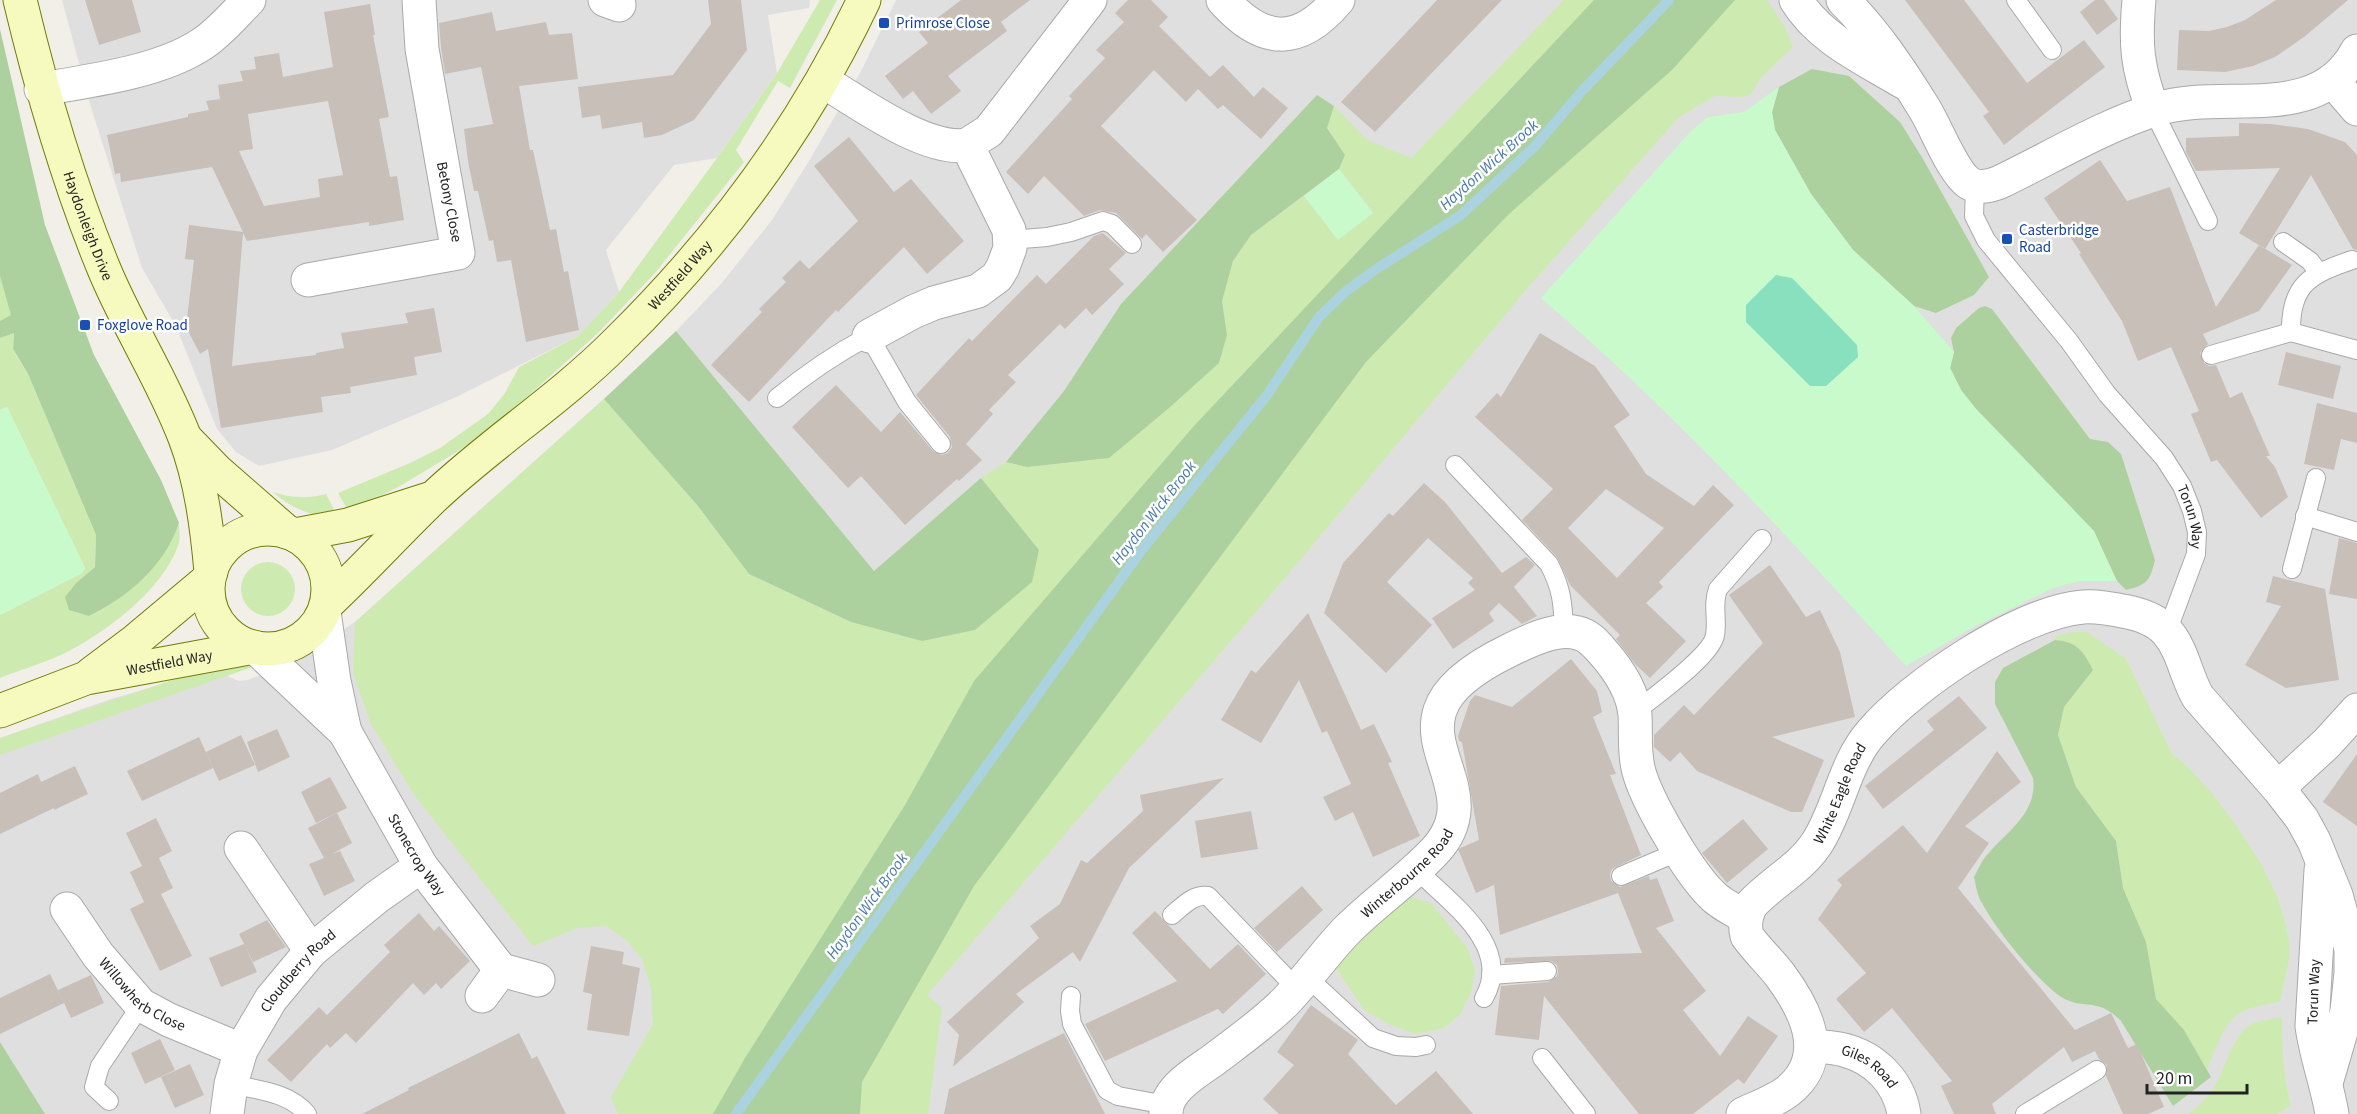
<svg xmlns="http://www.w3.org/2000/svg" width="2357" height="1114" viewBox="0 0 2357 1114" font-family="'Source Sans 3',sans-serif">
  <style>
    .residential { fill: #e0dfdf }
    .grass { fill: #cdebb0 }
    .forest { fill: #add19e }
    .park { fill: #c8facc }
    .pitch { fill: #88e0be }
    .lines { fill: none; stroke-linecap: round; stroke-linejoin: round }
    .stream { stroke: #aad3df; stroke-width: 10 }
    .building { fill: #c7bfb8; fill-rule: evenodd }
    .lane-casing { stroke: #a9a9a9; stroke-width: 20 }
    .street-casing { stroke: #a9a9a9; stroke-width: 35 }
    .secondary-casing { stroke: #707d05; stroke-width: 35 }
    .lane { stroke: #fff; stroke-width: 18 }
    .street { stroke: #fff; stroke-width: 33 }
    .secondary { stroke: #f7fabf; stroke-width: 33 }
    .transit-dot { fill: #1a4fb4; stroke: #fff; stroke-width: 2 }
    .labels { text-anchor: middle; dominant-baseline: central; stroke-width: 5; stroke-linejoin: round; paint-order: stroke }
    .transit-label { font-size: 15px; fill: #164399; stroke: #fff; text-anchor: start }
    .street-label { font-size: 15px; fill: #222; stroke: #fff }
    .water-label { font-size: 16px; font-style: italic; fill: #4a7aab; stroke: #fff }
  </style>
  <rect width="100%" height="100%" fill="#f2efe9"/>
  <path class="residential" d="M62,0H810L809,8L768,15L777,73L717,158L674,165L606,250L619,292L578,336L454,398L332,450L259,466L236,452L217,429L176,326L142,268L90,104Z
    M896,0H2357V1114H0V738L111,699L213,670L239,681L248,680L291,663L355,622L657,351L721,284L772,220L809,161L860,73Z"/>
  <path class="grass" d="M820,0H837L790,88L778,81L736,150L744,162L655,273L598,333L548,378L497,424L460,450L400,486L349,512L338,493L410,463L440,448L488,414L505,393L519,367L578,336L619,292L717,158L777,73Z
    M1564,0H1767L1785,27L1793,47L1760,79L1750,95L1743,97L1715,96L1679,117L1526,290L1285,578L927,995L942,1008L928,1114H618L611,1097L653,1024L651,989L642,959L627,941L606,926L578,928L533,946L414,795L371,724L353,673L355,622L604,399L698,506L749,574L851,622L922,641L975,630L1039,550L981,478L1006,462L1027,467L1109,458L1227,335L1222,301L1233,261L1251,235L1304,196L1338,240L1373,212L1339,169L1345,155L1327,127L1334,106L1367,140L1411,158Z
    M0,275L12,315L0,321Z
    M14,332L13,350L28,374L96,535L95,567L77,582L89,616C128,597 165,566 179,523C179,531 181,539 178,546C162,591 103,635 61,655C41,664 20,670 0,678V615L82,573L85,568L7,407L0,410V338Z
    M273,492C293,498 306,499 326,494L339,519C315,517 291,509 273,492Z
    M241 589a27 27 0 1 1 54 0a27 27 0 1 1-54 0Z
    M2074,632H2087L2126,659L2172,754L2187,766L2212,793L2239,829L2263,867L2278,899L2286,925L2289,942V959L2280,1002C2224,1010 2228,1022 2207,1070L2184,1030L2156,999L2146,942L2123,888L2116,841L2076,787L2058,735L2064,707L2093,670C2082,650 2079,643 2055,640L2056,636Z
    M232,660L261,664L0,755V738Z
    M1406,895L1432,904L1468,949L1475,970L1471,992L1460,1015L1444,1028L1416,1034L1390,1025L1364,1010L1335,967L1364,933Z
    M2282,1017C2282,1048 2283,1076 2291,1106L2277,1114H2189C2197,1107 2206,1099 2212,1090C2226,1071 2232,1032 2254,1023C2262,1020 2273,1019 2282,1017Z"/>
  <path class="forest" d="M1594,0H1735L1672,70L1509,214L1366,362L974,886L862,1082L860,1114H713L745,1058L905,805L974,681L1193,427Z
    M0,29L45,225L94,355L161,480L179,523C165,566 128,597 89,616L69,610L65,597L77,582L95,567L96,535L28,374L13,349L14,333L0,338V321L11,315L0,276Z
    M1812,69L1849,76L1900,122L1923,159L1989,277L1974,295L1936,313L1914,306L1853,250L1811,194L1775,130L1772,112L1779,87Z
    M1317,95L1334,106L1327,128L1345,155L1339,169L1251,235L1233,261L1222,301L1227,335L1219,363L1169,408L1109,458L1027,467L1006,462L1064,391L1121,304Z
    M1985,306L1992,309L2090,439L2108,442L2121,454L2155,560C2150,581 2147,585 2126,590L2117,581L2073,509L1976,409L1961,390L1950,368L1954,352L1951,338L1956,328L1979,308Z
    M676,331L874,571L981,478L1039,550L1032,582L975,630L922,641L851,622L749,574L698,506L604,399Z
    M2055,640C2078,642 2083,651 2093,670L2064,707L2058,735L2076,787L2116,841L2123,888L2146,942L2156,999L2184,1030L2211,1077L2173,1106L2121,1021C2098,997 2084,1010 2063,998C2040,985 1994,927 1982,903C1977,896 1976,885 1974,877C1978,870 1981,862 1986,856C2006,832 2038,813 2033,778L1995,704V682L2003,668Z
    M0,1042L45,1114H0Z"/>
  <path class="park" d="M1779,87L1772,112L1775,130L1811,194L1853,250L1914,306L1954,352L1950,368L1961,390L1976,409L2094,531L2117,581H2080L2053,588L1977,625L1906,666C1788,537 1674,412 1541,298L1691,131L1708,117L1744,112Z
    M1339,169L1373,213L1338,240L1304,196Z
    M7,407L85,568L82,573L0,615V410Z"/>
  <path class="pitch" d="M1776,275L1792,278L1857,345L1858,357L1826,386H1810L1746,322V305Z"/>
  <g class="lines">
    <path class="stream" d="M736,1114L1141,551L1267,395L1319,317L1345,292L1375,270L1461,215L1535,146L1582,91L1669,0"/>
  </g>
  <path class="building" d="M85,0H132L141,32L99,45Z
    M708,0H741L747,50L694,120L662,135L644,138L642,122L602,129L600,115L582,118L578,87L673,75L711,24Z
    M961,0H1030L1001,22L1007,31L948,76L961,91L931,114L913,91L903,99L885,76L928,43L919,32Z
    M1128,0H1151L1168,17L1159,26L1210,77L1223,65L1254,97L1263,87L1288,108L1261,139L1223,105L1218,109L1198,89L1186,102L1154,70L1101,126L1197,220L1163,252L1146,234L1142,239L1116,213L1100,210L1084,216L1044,176L1028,194L1006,172L1072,99L1069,96L1105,58L1096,50L1124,22L1115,13Z
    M1437,0H1502L1375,132L1341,102Z
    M1905,0H1964L2027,83L2084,40L2105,67L2004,145L1983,116L1989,112Z
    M2095,0H2104L2118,19L2097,35L2080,12Z
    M2276,0H2348L2304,37L2275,57L2253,66L2225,72L2177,70L2179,30L2209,31L2227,27L2245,20Z
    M370,4L375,35H373L389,117L379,119L390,177L397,176L404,220L369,226V222L247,241L243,233L232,366L316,355V353L344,348L341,333L408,323L405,313L434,308L442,352L414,357L417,375L350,387L351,393L321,397L323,412L221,428L208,349L200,354L186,327L194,260L185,259L189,225L243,232L212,167L121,182L120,173L115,174L107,135L188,117V114L209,110L206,101L220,99L218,85L243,81L240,71L256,69L254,57L279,53L283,77L333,67L324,12ZM328,101L343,175L318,179L320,197L264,206L239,151L253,149L248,114Z
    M492,12L496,31L546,22L549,35L572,33L578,79L519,86L530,150H533L550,230L556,229L564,272L568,271L579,330L526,342L511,260L497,262L493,240L489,241L478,191H474L468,161L464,129L493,124L481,67L445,74L441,47L439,23Z
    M2239,123L2271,124L2308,129L2345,142L2357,155V250L2353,249L2311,175L2265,249L2239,233L2280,168L2196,171L2186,152V138L2239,136Z
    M849,137L894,192L911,179L964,241L927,274L904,247L838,312L836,310L749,402L711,365L762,312L759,309L786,282L782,278L800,260L809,269L858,221L814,166Z
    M2100,160L2127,201L2170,187L2216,307L2259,245L2292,265L2259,311L2203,334L2208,344L2200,353L2204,363L2209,366L2216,365L2230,398L2242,392L2270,456H2266L2275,467L2288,497L2261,518L2217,460L2211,462L2191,414L2199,411L2171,347L2138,361L2122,321L2079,254L2081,253L2044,198Z
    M1103,233L1126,253L1109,269L1124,284L1092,315L1086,308L1065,329L1060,324L1008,375L1016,382L989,410L993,414L966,444L982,460L959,481L957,479L905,525L861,476L848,488L792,427L836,385L881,432L900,412L933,451L942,455L948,453L952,447L950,437L916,395L969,338L972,341L1037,275L1046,284L1094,236Z
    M1540,333L1595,366L1630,415L1614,426L1646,474L1694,506L1713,485L1734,505L1659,582L1663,587L1646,603L1686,641L1650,678L1636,665L1616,639L1620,635L1570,585L1557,557L1522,520L1553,489L1475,417L1497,393L1501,397ZM1606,489L1664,528L1617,578L1568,528Z
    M2286,352L2341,366L2333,399L2278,385Z
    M2317,403L2357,413V443L2341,439L2334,470L2304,464Z
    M1424,483L1445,502L1502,573L1526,557L1535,565L1514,587L1537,616L1522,624L1499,603L1489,613L1494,621L1453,649L1432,618L1475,590L1468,583L1473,578L1428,538L1387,582L1432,625L1386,673L1324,613L1343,563L1389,513L1393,516Z
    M2339,538L2357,543V599L2329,594Z
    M1770,565L1806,617L1820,610L1840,652L1855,717L1772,737L1824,760L1802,812H1791L1697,771L1680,752L1670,762L1654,747V735L1684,705L1694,715L1763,643L1729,595Z
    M2273,576L2325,589L2339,680L2286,688L2245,665L2281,606L2266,602Z
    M1308,613L1361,730L1374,724L1392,762L1388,763L1420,836L1373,857L1353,812L1335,821L1323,797L1351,784L1327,731L1322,733L1299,680L1261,743L1221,720L1251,670L1256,673Z
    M1571,659L1597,691L1602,712L1593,717L1616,774L1610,775L1641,855L1612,869L1610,874L1611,881L1620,887L1649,876L1650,880L1657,878L1674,921L1656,928L1706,991L1683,1010L1720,1056L1748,1016L1778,1036L1744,1084L1738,1079L1693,1114H1639L1544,996L1539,1040L1495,1035L1501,986L1548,982L1557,976L1558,971L1557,965L1551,961L1504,963L1505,958L1642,953L1618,893L1500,935L1494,885L1476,893L1458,849L1479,840L1462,742L1459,741L1458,736L1470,701L1475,695L1512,707Z
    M1959,696L1987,728L1883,809L1865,786L1934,730L1927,721Z
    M277,729L290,757L258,772L247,742Z
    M241,735L255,765L219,781L206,752Z
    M199,737L213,768L142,801L127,771Z
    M1997,751L2021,782L1965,826L1989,843L1958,888L2075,1030L2111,1013L2128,1048L2137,1044L2164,1107L2148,1114H2123L2106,1076L2107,1065L2099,1059L2095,1051L2072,1062L2064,1047L1992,1104L1996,1114H1954L1941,1086L1952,1081L1892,1008L1864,1032L1836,999L1866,973L1818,919L1842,885L1837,880L1903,825L1927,853Z
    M2357,754V826L2323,802Z
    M75,766L88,794L54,810V808L0,834V793L38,774L41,782Z
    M330,777L347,808L316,823L301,792Z
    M1224,778L1129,868L1080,962L1073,952L1016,994L1024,1002L953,1067L959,1035L947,1022L1039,938L1030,926L1060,904L1081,860L1087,863L1143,811L1140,795Z
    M1251,811L1258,849L1201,858L1195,821Z
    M337,813L352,843L332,854L340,851L355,881L324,896L309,864L324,858L308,828Z
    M156,818L172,851L159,858L173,888L161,894L192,956L160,971L130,909L144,902L130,872L142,866L126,833Z
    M1743,819L1768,849L1727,883L1702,853Z
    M1302,886L1323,910L1277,952L1254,928Z
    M1155,911L1210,969L1238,944L1266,974L1223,1014L1218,1009L1105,1061L1085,1024L1177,981L1132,933Z
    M419,913L434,931L439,926L470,961L441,989L436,983L424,995L413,983L356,1043L346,1033L330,1048L327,1044L291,1082L267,1060L319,1007L327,1015L390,952L384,945Z
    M267,920L286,947L253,962L239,934Z
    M244,944L257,972L221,987L209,958Z
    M591,946L624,952L622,964L640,968L629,1036L587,1030L592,994L583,992Z
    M50,974L64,1003L0,1034V998Z
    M91,975L104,1003L71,1018L58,990Z
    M1311,1005L1358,1040L1348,1054L1396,1105L1436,1071L1473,1114H1279L1263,1099L1294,1065L1277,1052Z
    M519,1033L532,1059L537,1056L566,1114H362L409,1090L408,1088Z
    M1064,1033L1105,1114H944L949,1089Z
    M160,1039L175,1070L145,1084L131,1053Z
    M190,1064L204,1095L175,1108L161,1077Z"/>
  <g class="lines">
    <defs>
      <g id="lane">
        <path d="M2016,0L2052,50"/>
        <path d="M2153,110L2208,221"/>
        <path id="s1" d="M1975,186L1974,216L1986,240L2069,341L2107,394L2164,458L2182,486L2192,511L2197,532L2196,554L2167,632"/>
        <path d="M1010,240L1047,237L1071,232L1103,221L1112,224L1132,244"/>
        <path d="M2283,242L2310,261L2319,273"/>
        <path d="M2352,260C2311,274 2290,284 2291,332L2357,350"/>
        <path d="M2211,355L2291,332"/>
        <path d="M777,398C806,374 835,354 869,336L907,402L941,444"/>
        <path d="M1455,465L1549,564C1562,589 1563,604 1564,631"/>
        <path d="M2305,516L2357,532"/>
        <path d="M2292,569L2316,478"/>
        <path d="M1635,712C1653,697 1712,656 1715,635C1718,619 1712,605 1718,589L1762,539"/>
        <path d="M1416,869C1449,902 1514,946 1484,998"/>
        <path d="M1621,876L1680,851"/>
        <path d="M1172,915C1183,906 1193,894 1208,896L1297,989"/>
        <path d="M1491,975L1547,971"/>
        <path d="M1307,977L1373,1038L1396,1046L1416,1047L1426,1045"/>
        <path d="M1071,996L1070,1011L1072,1024L1107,1090L1118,1096L1166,1105"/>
        <path d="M1542,1058L1586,1114"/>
        <path d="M231,1084C257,1090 289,1092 307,1114"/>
        <path d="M109,1101L94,1087L100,1066L141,1005"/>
        <path d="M2025,1114L2097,1070"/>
      </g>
      <g id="street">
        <path d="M605,0L619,5"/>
        <path d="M1223,0C1263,45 1299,46 1338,0"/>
        <path d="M1796,0C1820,39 1865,59 1903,82"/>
        <path d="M1843,0C1875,32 1900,69 1924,108C1935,125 1953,173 1969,183C1978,189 1990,186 2000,182C2052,157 2103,126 2157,109C2225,88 2317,126 2357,51"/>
        <path d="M2139,0C2135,45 2137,68 2153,110"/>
        <path d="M823,81C858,102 926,152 967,145"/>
        <path d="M2333,81L2357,109"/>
        <path d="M41,89C90,81 160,72 202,44C219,33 234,15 249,0"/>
        <path d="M308,280L458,253L422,49L419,0"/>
        <path d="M869,336L913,312L934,303L978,291L997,277L1003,267L1010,248L1009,230L967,145L989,131L1090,0"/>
        <path id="s2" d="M324,612L334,681L345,732L421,866L501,970"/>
        <path d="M256,648L345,732"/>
        <path d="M2278,788L2326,744L2357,710"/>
        <path d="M241,848L311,951"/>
        <path d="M2321,870L2312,1026C2316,1056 2327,1084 2332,1114"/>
        <path id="s3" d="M67,909L98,955L141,1005L169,1020L241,1050"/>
        <path d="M482,996L501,970L538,980"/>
        <path id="s4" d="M1812,1046C1822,1047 1834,1047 1844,1050C1875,1058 1899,1082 1904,1114"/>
        <path id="s5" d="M227,1114L231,1084L241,1050L271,999L311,951L377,897L421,866"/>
        <path id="s6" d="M1166,1114C1165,1090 1195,1073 1212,1061C1237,1042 1263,1024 1285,1002C1307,979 1325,953 1347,930C1374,903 1406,881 1433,853C1505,779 1358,724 1508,651C1528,641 1556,627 1578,633C1588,635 1595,643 1602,651C1618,669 1633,691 1635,715C1636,732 1634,751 1638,768C1645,799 1688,871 1711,894C1720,904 1734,910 1746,917"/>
        <path id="s7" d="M1743,1114C1758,1107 1775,1101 1788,1091C1830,1057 1806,1010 1780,975C1770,962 1757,950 1747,936C1744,924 1746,916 1751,905C1771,883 1801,868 1817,843C1839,809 1844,764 1871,733C1912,685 2018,613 2083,607C2098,606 2113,609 2128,612C2142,615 2157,620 2167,632C2183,650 2186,677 2198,697L2278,788L2302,819L2314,841L2336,895L2351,949V973L2347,1011L2326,1083"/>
      </g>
      <g id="secondary">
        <path id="s8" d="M20,0C42,92 68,182 104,269C128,327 163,380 185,438C201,480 207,527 211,572"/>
        <path d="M187,440L217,471L287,532"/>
        <circle cx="268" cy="589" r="60"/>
        <path d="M295,535L348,525L429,499"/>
        <path id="s9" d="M327,604C363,570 397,533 433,498C491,443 559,400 616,343C718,243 803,129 864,0"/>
        <path d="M91,674L135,641L209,579"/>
        <path id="s10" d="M0,711L86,678L254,647"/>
      </g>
    </defs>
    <use href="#lane" class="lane-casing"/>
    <use href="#street" class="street-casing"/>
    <use href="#secondary" class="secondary-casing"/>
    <use href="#lane" class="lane"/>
    <use href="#street" class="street"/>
    <use href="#secondary" class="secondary"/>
  </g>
  <g class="transit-dot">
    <rect x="878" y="17" width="12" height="12" rx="3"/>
    <rect x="2001" y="233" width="12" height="12" rx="3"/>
    <rect x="79" y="319" width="12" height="12" rx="3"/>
  </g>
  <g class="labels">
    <g class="transit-label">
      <text x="896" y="23">Primrose Close</text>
      <text x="2019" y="230">Casterbridge<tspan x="2019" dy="17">Road</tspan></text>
      <text x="97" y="325">Foxglove Road</text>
    </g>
    <g class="street-label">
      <text transform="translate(449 202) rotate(79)">Betony Close</text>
      <text stroke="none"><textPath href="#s8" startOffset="236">Haydonleigh Drive</textPath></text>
      <text stroke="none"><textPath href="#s9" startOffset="483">Westfield Way</textPath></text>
      <text stroke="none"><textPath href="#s1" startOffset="404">Torun Way</textPath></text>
      <text stroke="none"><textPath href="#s10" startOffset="177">Westfield Way</textPath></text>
      <text stroke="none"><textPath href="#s7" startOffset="410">White Eagle Road</textPath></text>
      <text stroke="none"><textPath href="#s2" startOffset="264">Stonecrop Way</textPath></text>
      <text stroke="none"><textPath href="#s6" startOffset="345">Winterbourne Road</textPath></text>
      <text stroke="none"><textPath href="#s5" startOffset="164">Cloudberry Road</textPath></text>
      <text stroke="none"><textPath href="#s3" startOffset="116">Willowherb Close</textPath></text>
      <text transform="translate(2314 992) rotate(-88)">Torun Way</text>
      <text stroke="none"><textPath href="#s4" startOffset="63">Giles Road</textPath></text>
    </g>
    <g class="water-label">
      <text transform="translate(1489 165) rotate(-42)">Haydon Wick Brook</text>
      <text transform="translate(1154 513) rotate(-52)">Haydon Wick Brook</text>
      <text transform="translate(867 906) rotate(-54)">Haydon Wick Brook</text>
    </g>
  </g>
  <path d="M2147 1084v9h100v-9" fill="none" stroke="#222222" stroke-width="3"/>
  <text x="2156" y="1084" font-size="18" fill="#222222" stroke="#ffffff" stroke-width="4.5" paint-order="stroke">20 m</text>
</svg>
